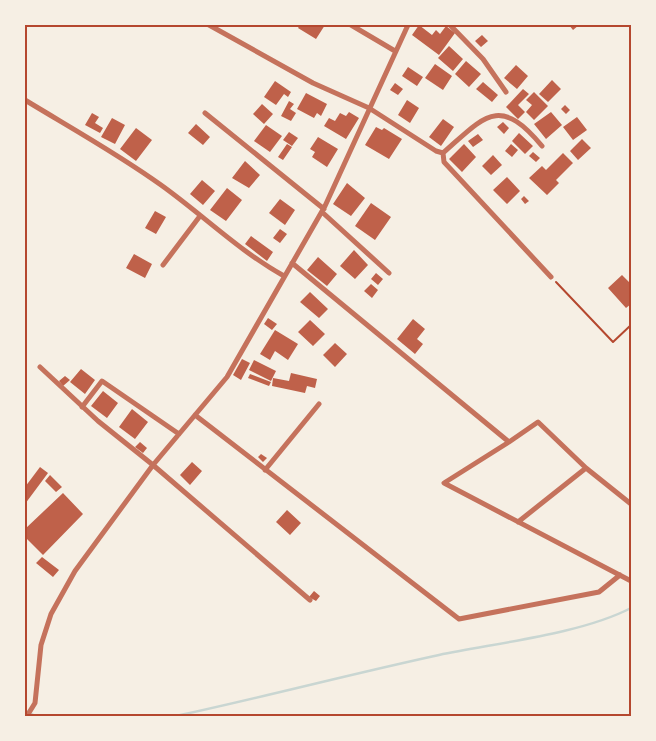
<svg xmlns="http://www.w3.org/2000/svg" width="656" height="741" viewBox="0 0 656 741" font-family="Jost,sans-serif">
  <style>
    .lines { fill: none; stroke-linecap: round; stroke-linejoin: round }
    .stream { stroke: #c9d6d2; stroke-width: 2.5 }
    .building { fill: #bf614a }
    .path { stroke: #b5482f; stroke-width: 2 }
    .minor { stroke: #c5725c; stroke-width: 5 }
    .neatline { fill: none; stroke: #b5482f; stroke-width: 2 }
  </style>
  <rect width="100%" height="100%" fill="#f6efe4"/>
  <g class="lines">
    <path class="stream" d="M25,710L35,716
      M176,716C264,697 351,674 439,655C496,643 581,634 631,608"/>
  </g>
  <path class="building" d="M300,25H325L316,39L298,28Z
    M419,25L432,35L436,30L440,34L446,26L455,33L439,55L412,35Z
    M569,25H579L573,30Z
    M482,35L488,41L481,47L475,41Z
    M449,46L463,59L453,71L438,58Z
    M466,61L481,74L469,87L455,74Z
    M435,64L452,76L443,90L425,78Z
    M516,65L528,76L517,89L504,78Z
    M408,67L423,77L417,86L402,76Z
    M552,80L561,89L548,102L539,94Z
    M275,81L291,92L288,97L284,94L276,105L264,97Z
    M483,82L498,95L492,102L476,89Z
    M395,83L403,89L398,95L390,90Z
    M523,89L529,94L518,105L525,112L518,119L506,107Z
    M534,92L548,106L534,120L526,112L532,105L526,100Z
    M306,93L327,104L321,116L317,113L314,118L297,109Z
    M407,100L419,108L410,123L398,115Z
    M289,101L294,104L290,109L296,113L291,121L281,116Z
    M262,104L273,114L264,124L253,114Z
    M565,105L570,110L566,114L561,109Z
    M349,112L359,118L346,139L324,126L329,118L335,121L340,113L346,116Z
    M551,112L562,125L546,139L534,124Z
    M92,113L99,117L95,123L103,128L100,133L85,125Z
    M577,117L587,130L573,140L563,127Z
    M112,118L125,125L115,144L101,137Z
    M443,119L454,127L441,146L429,137Z
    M503,122L509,128L504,134L497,127Z
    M196,124L210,137L203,145L188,133Z
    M266,125L282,136L270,152L254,141Z
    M376,127L382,130L384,128L402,139L389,159L365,145Z
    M136,128L152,140L136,161L120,149Z
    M289,132L298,138L292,146L283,140Z
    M519,133L533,146L525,154L512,141Z
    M478,134L483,140L473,147L468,141Z
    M318,137L338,149L327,167L312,157L315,152L310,149Z
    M582,139L591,148L578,160L570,151Z
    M287,144L292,147L283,160L278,157Z
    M464,144L476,157L462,172L449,159Z
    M511,144L518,150L512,157L505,151Z
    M533,152L540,158L536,162L529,156Z
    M563,153L573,163L556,180L559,183L547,195L529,178L542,166L546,170Z
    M493,155L502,165L491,175L482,166Z
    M245,161L260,175L249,188L232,178Z
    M507,177L520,191L507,204L493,190Z
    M202,180L215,191L203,205L190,194Z
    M347,183L365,198L351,216L333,204Z
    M227,188L242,200L226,221L210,210Z
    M524,196L529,201L525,204L521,199Z
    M280,199L295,210L285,225L269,213Z
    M371,203L391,217L375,240L355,226Z
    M155,211L166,217L156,234L145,228Z
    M280,229L287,234L280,243L273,238Z
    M251,236L273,252L267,261L245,244Z
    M354,250L368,265L355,279L340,266Z
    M134,254L152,264L145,278L126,268Z
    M318,257L337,274L327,286L307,270Z
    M376,273L383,279L378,285L371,279Z
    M622,275L631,284V304L626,308L608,288Z
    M371,284L378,290L372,298L364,291Z
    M310,292L328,309L319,318L300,302Z
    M268,318L277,324L272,330L264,324Z
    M413,319L425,329L417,339L423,344L415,354L397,339Z
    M310,320L325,334L313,346L298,332Z
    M275,330L298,344L288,360L275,351L270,360L260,354Z
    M335,343L347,354L335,367L323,355Z
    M242,359L250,363L241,380L233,375Z
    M254,360L276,371L271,381L249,370Z
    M81,369L95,380L85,394L70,382Z
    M291,373L317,379L315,388L307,386L305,393L272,386L273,378L289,381Z
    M250,374L271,382L269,386L248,378Z
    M65,376L70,380L63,386L59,381Z
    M103,391L118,403L107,418L91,406Z
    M132,409L148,422L135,439L119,427Z
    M140,442L147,448L143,453L135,447Z
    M261,454L267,458L263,462L258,457Z
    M192,462L202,471L190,485L180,475Z
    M40,467L48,473L25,504V487Z
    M50,475L62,487L56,492L45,481Z
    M63,493L83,514L43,555L25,537V529Z
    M287,510L301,523L290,535L276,522Z
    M42,557L59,570L53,577L36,563Z
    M314,591L320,596L316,601L309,597Z"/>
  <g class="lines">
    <path class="path" d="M556,282L613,342L631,325"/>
    <path class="minor" d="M209,25L313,83L369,108L436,151L443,153C484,117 499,94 542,146
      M351,25L395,51
      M450,25L483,59L506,92
      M25,100C71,128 118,154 161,185C203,215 239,251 284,276
      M205,113L324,209
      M443,153L444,162L551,277
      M322,212L389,273
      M292,263L509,442L444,483L631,581
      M163,265L200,216
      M40,367L98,421L153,465L310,600
      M82,407L102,381L179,434
      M195,415L459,619L599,592L620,575
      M509,442L538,422L586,468
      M265,470L319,404
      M518,522L586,468L631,504
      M27,716L35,703L41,645L51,614L75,571L153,465L227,377L325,206L408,25"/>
  </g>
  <rect width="656" height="741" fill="none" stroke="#f6efe4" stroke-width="52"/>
  <rect x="26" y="26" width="604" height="689" class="neatline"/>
</svg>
